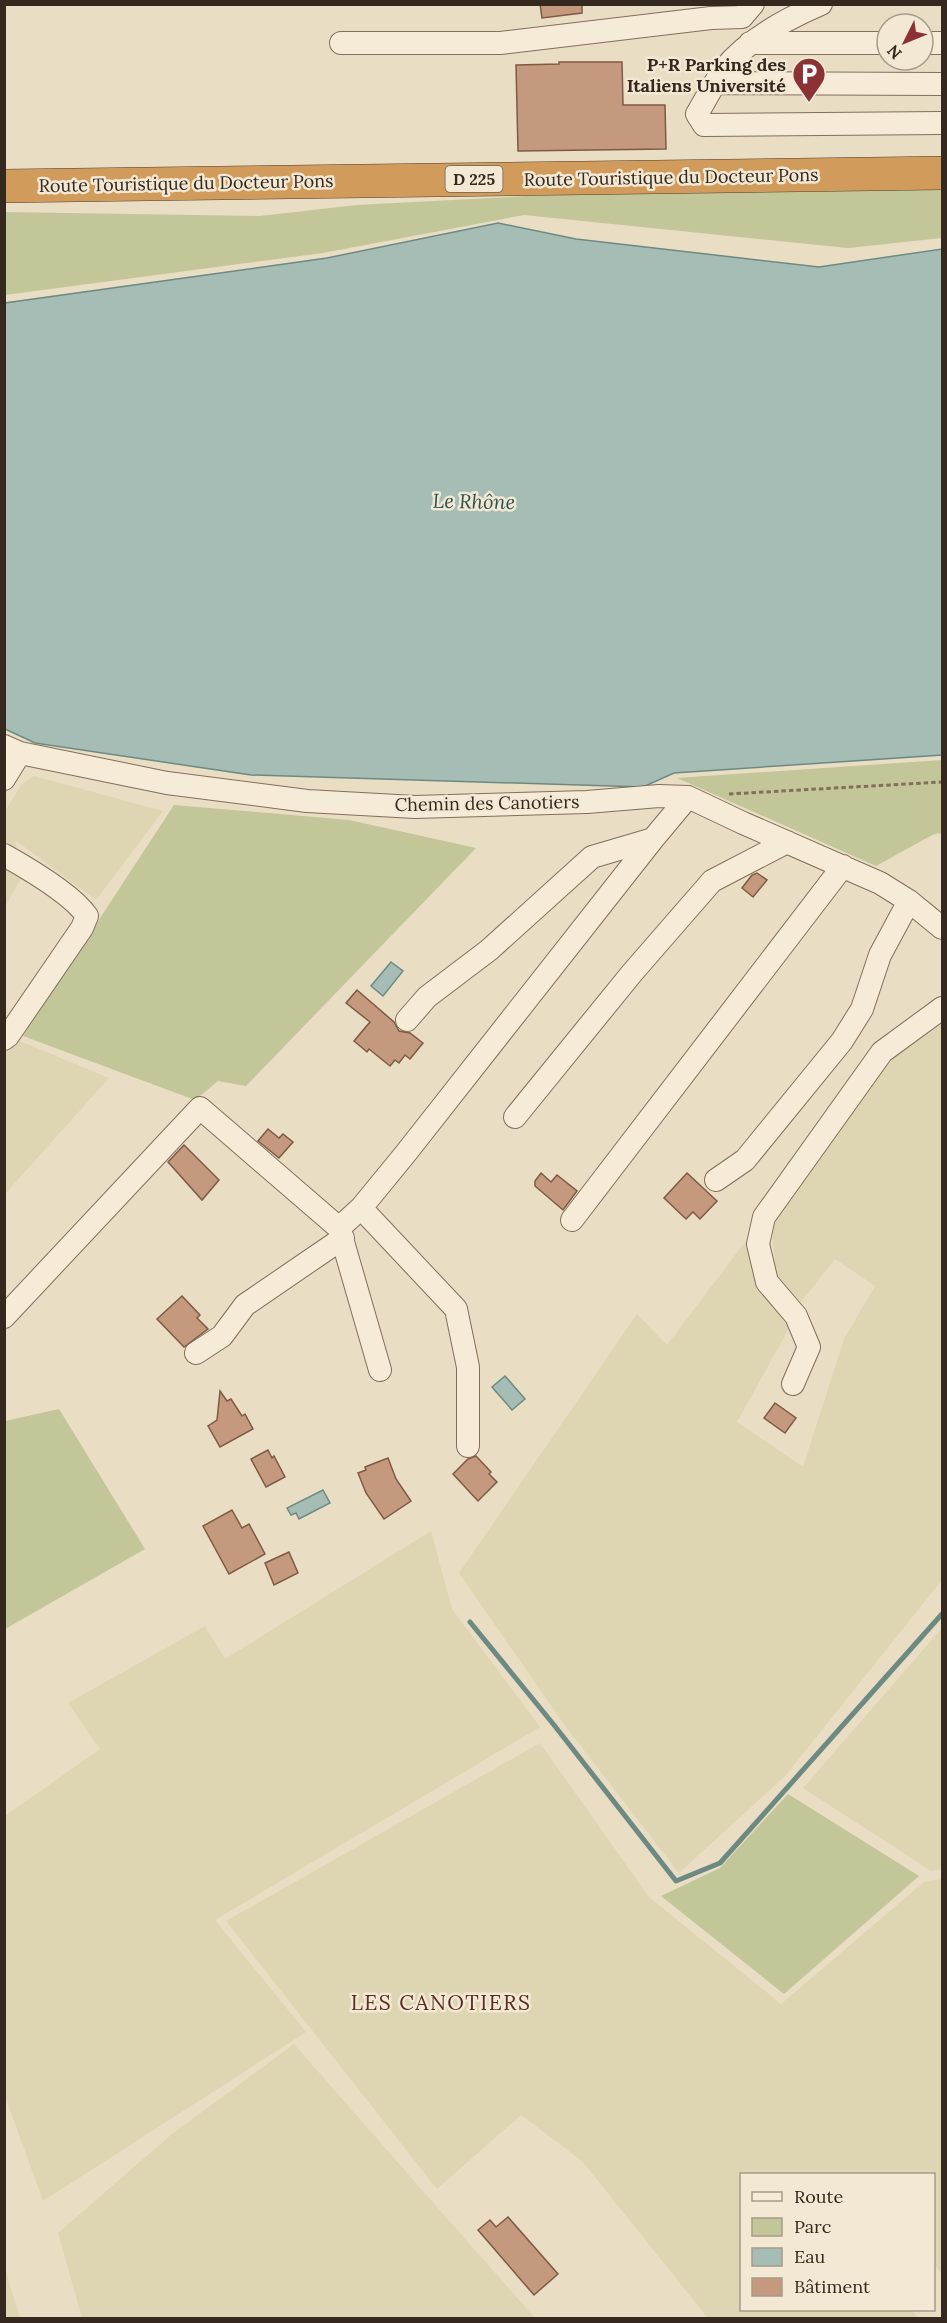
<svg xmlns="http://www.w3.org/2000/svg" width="947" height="2323" viewBox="0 0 947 2323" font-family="Lora,serif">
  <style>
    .farmland { fill: #ded6b2 }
    .green { fill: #c2c699 }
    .water { fill: #a5bdb5; stroke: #6d8a82; stroke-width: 1.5 }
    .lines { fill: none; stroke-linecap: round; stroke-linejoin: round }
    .stream { stroke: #6d8a82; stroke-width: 5 }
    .building { fill: #c4997d; stroke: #7f5a44; stroke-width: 1.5 }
    .minor-casing { stroke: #826f5c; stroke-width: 24 }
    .highway-casing { stroke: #503e30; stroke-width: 34 }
    .path { stroke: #826f5c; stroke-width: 3; stroke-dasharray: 4.5 3; stroke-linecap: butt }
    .minor { stroke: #f5ebd6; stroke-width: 22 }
    .highway { stroke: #d19b5c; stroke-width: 33 }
    .labels { text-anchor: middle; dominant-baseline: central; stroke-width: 5; stroke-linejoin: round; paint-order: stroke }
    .shield { fill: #f2e8d3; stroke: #6d6255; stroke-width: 1.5 }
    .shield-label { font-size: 16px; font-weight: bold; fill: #34281f }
    .poi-label { font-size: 18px; font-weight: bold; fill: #34281f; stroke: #f2e8d3; text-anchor: end }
    .street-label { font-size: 18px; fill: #34281f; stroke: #f2e8d3 }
    .water-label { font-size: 20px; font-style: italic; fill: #2f524f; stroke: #f2e8d3 }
    .quarter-label { font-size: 21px; letter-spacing: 1.5px; fill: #5c2d22; stroke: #f2e8d3 }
  </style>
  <rect width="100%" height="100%" fill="#e9ddc4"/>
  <path class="farmland" d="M34,776L163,811L96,900L15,840L21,879L5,907V811L22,784Z
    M942,1017V1580L786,1775L679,1873L566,1727L459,1573L637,1314L667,1345L748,1238L792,1323L737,1422L803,1467L844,1339L875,1286L835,1259L801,1302L776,1280L771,1218L882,1064Z
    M20,1041L109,1078L5,1194V1051Z
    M431,1531L452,1609L540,1727L215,1920L306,2032L43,2201L5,2096V1816L100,1749L68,1703L205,1626L225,1659Z
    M942,1628V1869L931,1871L803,1788Z
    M540,1743L649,1897L781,2004L924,1882L942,1879V2274L934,2264V2174H742V2310H911L919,2318H708L582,2161L521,2115L437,2189L226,1921Z
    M294,2044L429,2198L535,2318H82L58,2233L172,2134Z
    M4,2269H5L20,2318H5Z"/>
  <path class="green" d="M942,187V238L848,248L524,215L323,253L5,295L4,212L260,216L357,205L587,193L798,192Z
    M942,760V833L934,834L876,866L677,778Z
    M174,805L349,820L476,848L246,1086L218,1081L195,1100L23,1036Z
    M59,1409L145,1549L5,1629V1421Z
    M788,1794L919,1876L784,1994L661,1896L720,1868Z"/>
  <path class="water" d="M498,223L576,239L819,267L942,249V755L674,773L643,787L251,775L35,743L5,729V303L327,258Z
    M391,962L403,971L383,996L371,986Z
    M505,1376L525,1399L512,1410L492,1387Z
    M323,1490L330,1503L299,1519L296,1513L291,1515L287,1508Z"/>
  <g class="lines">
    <path class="stream" d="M470,1622L554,1725L676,1881L720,1863L942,1614"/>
  </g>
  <path class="building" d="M540,4H582V13L542,18Z
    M559,62H622L623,105H665L666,149L518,151L516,65L559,64Z
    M757,873L767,880L753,897L742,888L752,875Z
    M357,990L394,1022L399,1031L410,1033L423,1043L410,1059L405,1055L399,1063L395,1060L390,1066L369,1049L367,1052L354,1041L370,1022L346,1003Z
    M268,1129L279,1138L283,1134L293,1142L279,1158L258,1141Z
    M184,1145L219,1180L202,1200L168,1162Z
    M541,1173L551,1182L557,1175L577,1191L563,1210L535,1186V1181Z
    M687,1173L717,1201L700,1219L693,1212L686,1219L664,1198Z
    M182,1296L200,1315L197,1318L208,1329L184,1347L157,1319Z
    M220,1391L227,1401L231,1399L242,1416L245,1414L253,1429L220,1447L208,1426L217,1420Z
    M775,1403L796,1418L785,1433L764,1418Z
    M268,1450L272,1458L274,1456L285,1477L266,1487L251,1459Z
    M476,1456L491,1472L489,1474L497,1482L478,1501L453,1474L468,1459Z
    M388,1458L396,1479L411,1501L384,1519L366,1493L358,1473L366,1470L365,1467Z
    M232,1510L242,1528L249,1524L265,1554L229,1574L203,1526Z
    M289,1552L298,1573L274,1585L265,1563Z
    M508,2217L558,2274L534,2295L478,2230L490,2220L496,2227Z"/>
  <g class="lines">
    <defs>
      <path id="minor" d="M821,4C786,19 748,39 724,69C714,83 706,99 697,114L704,125L942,123
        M341,43H500L711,18L742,17L753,4
        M750,43H887
        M923,43H942
        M716,83L942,84
        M4,746L20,753L167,783L307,801L415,807L587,802L659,796L688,797L743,823L880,883L909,901L942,928
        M4,779L20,753
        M4,855C29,869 72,894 87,916L82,928L8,1036L4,1039
        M407,1020L427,997L489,950L592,857L653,839L688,797
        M515,1117L632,973L712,881L787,842
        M716,1180L745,1160L842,1041L862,1009L880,955L909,901
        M361,1208L456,1309L468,1367V1446
        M572,1220L843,866
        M339,1228L380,1370
        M4,1317L200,1108L339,1228L361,1208L406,1153L653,839
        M196,1353L222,1336L245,1305L343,1238
        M793,1384L809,1347L796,1316L767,1282L758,1244L764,1217L882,1052L942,1008"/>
      <path id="highway" d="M4,186C317,181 630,178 942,173"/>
    </defs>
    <use href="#minor" class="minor-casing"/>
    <use href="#highway" class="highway-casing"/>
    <path class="path" d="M729,794L942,782"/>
    <use href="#minor" class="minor"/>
    <use href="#highway" class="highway"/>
  </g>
  <defs>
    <symbol id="parking-pin" viewBox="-11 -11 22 30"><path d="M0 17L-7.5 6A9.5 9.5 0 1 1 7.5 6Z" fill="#8b3235" stroke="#f2e8d3"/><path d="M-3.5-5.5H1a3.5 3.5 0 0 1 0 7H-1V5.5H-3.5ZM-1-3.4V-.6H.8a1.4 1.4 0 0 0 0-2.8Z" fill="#fff"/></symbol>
  </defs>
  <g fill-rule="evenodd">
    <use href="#parking-pin" x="790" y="55" width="38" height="52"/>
  </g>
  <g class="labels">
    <rect class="shield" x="445.5" y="166" width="57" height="26" rx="4.5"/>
    <g class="shield-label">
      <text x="474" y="179">D 225</text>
    </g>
    <g class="poi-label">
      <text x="786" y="64">P+R Parking des<tspan x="786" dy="21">Italiens Université</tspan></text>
    </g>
    <g class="street-label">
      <text transform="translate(671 177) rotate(-1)">Route Touristique du Docteur Pons</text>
      <text transform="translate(186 183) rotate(-1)">Route Touristique du Docteur Pons</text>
      <text transform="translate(487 803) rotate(-1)">Chemin des Canotiers</text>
    </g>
    <g class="water-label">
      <text transform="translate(474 501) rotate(1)">Le Rhône</text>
    </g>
    <g class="quarter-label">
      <text x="441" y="2002">LES CANOTIERS</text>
    </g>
  </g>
  <rect width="947" height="2323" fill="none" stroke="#34281f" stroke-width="12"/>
  <rect x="740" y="2173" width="195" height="138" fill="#f2e8d3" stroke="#a69b8b" stroke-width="1.5"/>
  <rect x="752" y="2192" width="30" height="9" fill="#f5ebd6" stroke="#a69b8b" stroke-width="1.5"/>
  <text x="794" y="2203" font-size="18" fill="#34281f">Route</text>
  <rect x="752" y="2218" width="30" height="18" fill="#c2c699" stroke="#a69b8b" stroke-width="1.5"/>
  <text x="794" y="2233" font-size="18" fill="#34281f">Parc</text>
  <rect x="752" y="2248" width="30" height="18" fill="#a5bdb5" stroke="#a69b8b" stroke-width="1.5"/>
  <text x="794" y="2263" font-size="18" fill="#34281f">Eau</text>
  <rect x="752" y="2278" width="30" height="18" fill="#c4997d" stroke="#a69b8b" stroke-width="1.5"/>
  <text x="794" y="2293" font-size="18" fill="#34281f">Bâtiment</text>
  <g transform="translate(905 42) rotate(227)"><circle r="28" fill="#f2e8d3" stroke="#a69b8b" stroke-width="1.5"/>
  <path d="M0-4.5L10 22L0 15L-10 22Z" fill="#8b3235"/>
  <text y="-9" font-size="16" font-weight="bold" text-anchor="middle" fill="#34281f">N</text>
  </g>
</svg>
